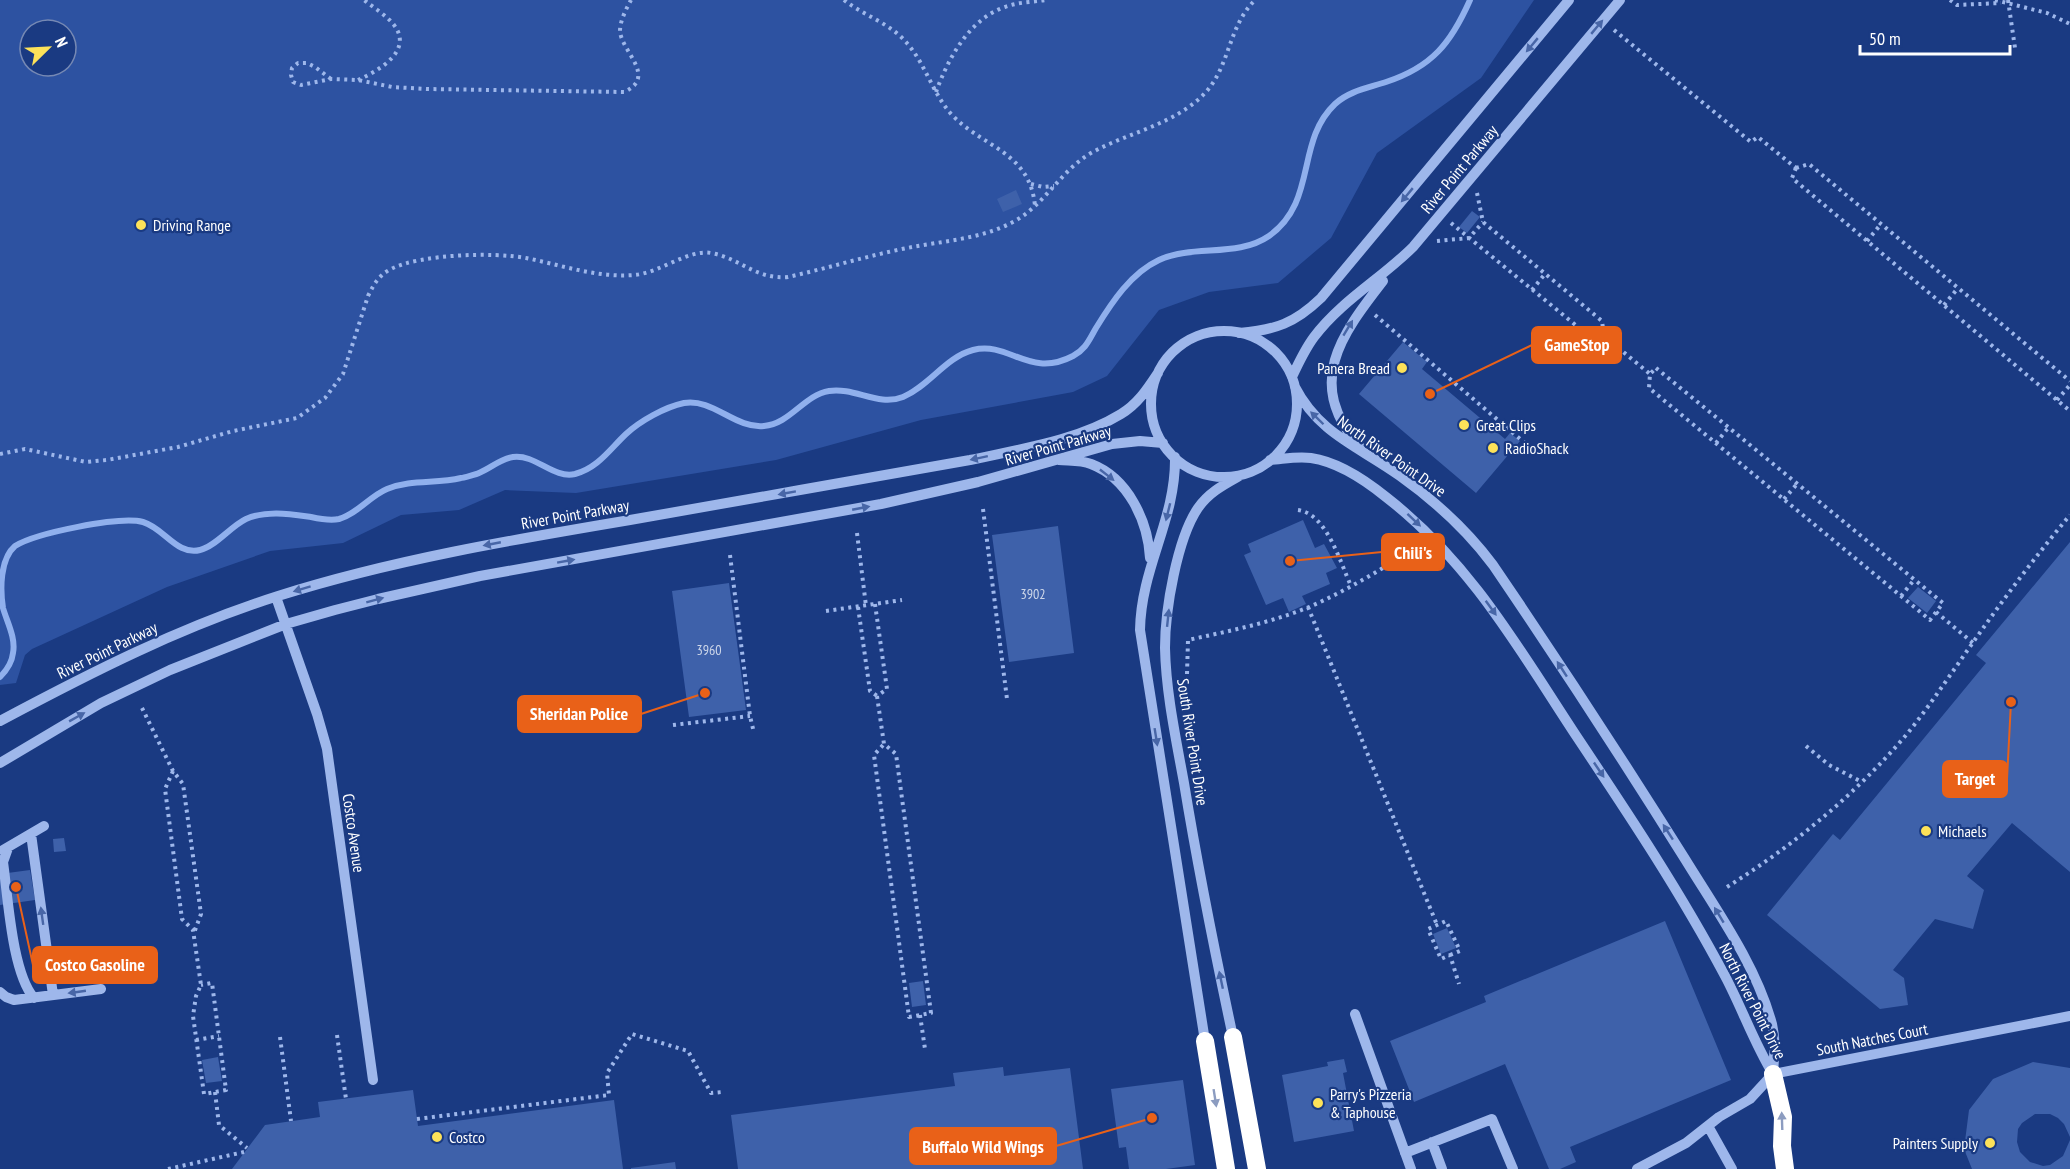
<svg xmlns="http://www.w3.org/2000/svg" width="2070" height="1169" viewBox="0 0 2070 1169" font-family="'PT Sans Narrow',sans-serif">
  <style>
    .green { fill: #2d52a1; fill-rule: evenodd }
    .lines { fill: none; stroke-linecap: round; stroke-linejoin: round }
    .stream { stroke: #90b0ed; stroke-width: 6 }
    .building { fill: #3e61aa }
    .path { stroke: #9eb7eb; stroke-width: 4; stroke-dasharray: 3 4.5; stroke-linecap: butt }
    .minor { stroke: #9eb7eb; stroke-width: 10 }
    .highway { stroke: #fff; stroke-width: 18 }
    .oneway { fill: #4866a7 }
    .oneway2 { fill: #8c9cc0 }
    .poi-dot { fill: #fde259; stroke: #1a3a82; stroke-width: 2 }
    .labels { text-anchor: middle; dominant-baseline: central; stroke-width: 4.5; stroke-linejoin: round; paint-order: stroke }
    .number-label { font-size: 14px; fill: #cfd8ea }
    .street-label { font-size: 16px; fill: #fff; stroke: #1a3a82 }
    .poi-label { font-size: 16px; fill: #fff; stroke: #1a3a82; text-anchor: start }
    .leader { fill: none; stroke: #e96118; stroke-width: 2 }
    .callout-dot { fill: #e96118; stroke: #1a3a82; stroke-width: 2 }
    .callout { fill: #e96118; stroke: #e96118; stroke-width: 2 }
    .callout-label { font-size: 18px; text-anchor: middle; font-weight: bold; fill: #fff }
  </style>
  <rect width="100%" height="100%" fill="#1a3a82"/>
  <path class="green" d="M0,0H1534L1481,78L1377,153L1331,238L1278,283L1209,292L1159,310L1107,376L1073,392L921,420L776,460L576,493L505,490L459,510L401,515L343,543L270,551L167,587L32,649L25,655L16,683L0,685ZM30,30H66V66H30Z"/>
  <g class="lines">
    <path class="stream" d="M0,677C6,671 12,662 13,653C16,638 7,622 3,608C0,589 0,559 15,546C36,533 119,516 143,522C164,528 177,556 200,550C215,547 231,526 246,519C267,510 290,514 311,517C320,519 330,521 339,519C357,514 370,496 387,489C411,479 436,484 461,478C463,478 477,474 479,473C491,468 500,459 513,457C536,454 553,479 575,474C598,468 610,449 626,434C640,421 665,407 684,403C713,398 735,429 764,426C790,424 804,395 829,391C855,387 878,407 903,397C929,386 946,357 973,350C1010,341 1029,379 1073,356C1086,349 1089,340 1096,328C1112,302 1131,273 1159,260C1194,244 1237,258 1269,236C1318,201 1295,142 1335,104C1349,91 1368,88 1386,82C1432,67 1451,43 1470,0"/>
  </g>
  <path class="building" d="M1016,190L1022,204L1003,212L997,199Z
    M1472,211L1480,217L1467,233L1459,227Z
    M1403,342L1427,362L1422,369L1505,439L1510,433L1520,441L1476,493L1359,394Z
    M1303,520L1315,548L1324,544L1337,568L1326,573L1330,584L1302,596L1306,604L1289,612L1283,598L1266,605L1244,555L1251,552L1248,544Z
    M1058,526L1074,653L1009,662L992,535Z
    M2070,542V872L2012,823L1967,876L1984,890L1973,929L1935,919L1893,970L1904,978L1908,1005L1880,1009L1767,915L1833,834L1840,840L1986,663L1976,655Z
    M729,583L746,710L689,717L672,591Z
    M1918,587L1936,601L1927,613L1908,598Z
    M64,838L66,851L54,852L53,839Z
    M30,870L35,900L0,905V874Z
    M1665,921L1731,1080L1570,1147L1576,1162L1560,1169H1549L1505,1064L1414,1102L1390,1041L1486,1002L1484,996Z
    M1447,928L1456,948L1441,954L1433,934Z
    M923,981L926,1005L912,1007L909,983Z
    M218,1057L222,1081L206,1083L202,1060Z
    M1344,1059L1347,1072L1343,1073L1354,1131L1294,1142L1282,1075L1328,1066L1327,1062Z
    M2033,1062L2070,1068V1137L2064,1124L2058,1118L2050,1114H2035L2022,1123L2018,1129L2017,1142L2020,1152L2030,1162L2043,1166L2050,1165L2063,1156L2070,1140V1169H1972L1964,1149L1969,1110L1993,1079Z
    M1003,1067L1004,1076L1070,1068L1083,1169H738L731,1115L955,1086L953,1073Z
    M1183,1080L1195,1165L1166,1169H1129L1126,1147L1119,1148L1111,1089Z
    M413,1090L418,1126L614,1100L623,1169H232L265,1125L320,1117L318,1102Z
    M675,1162L676,1169H631V1168Z"/>
  <g class="lines">
    <path class="path" d="M844,0C863,15 889,23 905,41C925,62 932,93 952,115C984,148 1030,152 1035,206
      M1950,0L1957,5L2001,3
      M1995,0L2047,13L2070,24
      M2008,0L2015,48
      M1614,30L1751,142L1758,137L1796,168
      M331,79L315,67L307,63H298L292,68L291,75L293,82L301,85L331,79L358,80L392,87L427,89L624,92C658,77 621,51 620,31C620,21 626,9 631,0
      M358,80C378,71 414,51 394,25C386,15 374,8 364,0
      M936,92C948,59 969,19 1005,7C1018,2 1033,2 1046,0
      M1796,168L1792,178L2070,411
      M1796,168L1809,164L2070,381
      M1031,184L1043,187L1054,186
      M1477,193L1483,222L1602,321L1604,336L1650,374
      M1451,223L1595,341L1604,336
      M1437,241L1469,238L1483,222
      M1867,241L1881,224
      M1532,290L1545,274
      M1944,305L1958,288
      M1375,315L1540,456
      M1656,368L1943,603L1930,620L1649,388L1650,374Z
      M2057,400L2070,385
      M1716,443L1728,428
      M0,454L25,449L86,462L107,460L178,447L233,431L297,418L325,398L343,374L368,296C374,284 379,275 391,269C420,254 494,252 526,258C561,265 597,278 634,275C660,273 688,249 711,253C740,258 756,280 788,277C828,268 867,256 907,248C942,241 982,239 1013,222C1045,205 1060,171 1091,153C1127,133 1169,126 1200,98C1231,70 1226,29 1255,0
      M1784,499L1797,484
      M983,509L1007,699
      M1298,510C1327,514 1340,562 1351,586
      M857,533L866,606
      M730,555L750,716L754,733
      M1901,596L1914,580
      M875,604L887,689L877,696
      M858,607L870,691L877,696
      M1308,607L1437,925
      M826,611L902,600
      M1936,612L1973,643
      M1187,674L1188,640C1229,631 1270,623 1309,607C1346,591 1380,570 1414,549
      M877,696L884,744L896,754L931,1013L909,1017L874,755L884,744
      M142,708L173,771L183,784L201,914L194,933
      M673,725L750,716
      M1806,746L1829,765L1862,782
      M173,771L165,789L182,919L193,930L201,985L196,996L193,1016L204,1094L226,1090L212,983L201,985
      M1727,887C1794,845 1855,795 1907,734C1925,712 1941,688 1958,664C1993,613 2030,563 2070,515
      M1450,955L1460,951L1446,921L1428,929L1441,959L1450,955L1459,984
      M920,1015L925,1049
      M337,1035L346,1099
      M280,1037L291,1121
      M196,1040L219,1036
      M215,1092L219,1125L247,1148
      M417,1119L609,1095L607,1073L632,1034L688,1051L711,1093L722,1092
      M168,1169L244,1152"/>
    <path class="minor" d="M1151 404a73 73 0 1 1 146 0a73 73 0 1 1-146 0Z
      M1239,333C1276,330 1295,323 1321,298L1569,0
      M1292,377C1298,364 1305,349 1314,337C1341,301 1382,278 1413,247L1620,0
      M1295,387C1319,434 1360,447 1400,476C1435,501 1467,530 1493,565C1559,662 1623,760 1685,859C1717,911 1756,965 1772,1024C1776,1041 1774,1057 1773,1074
      M1360,447C1304,384 1341,335 1383,281
      M1175,457C1176,520 1141,567 1140,630L1205,1041
      M1059,460C1069,461 1081,460 1091,464C1128,478 1148,521 1150,558
      M1270,460C1284,459 1297,456 1311,458C1339,462 1365,480 1386,497C1471,563 1519,649 1577,737C1629,815 1681,893 1725,976C1742,1008 1754,1043 1773,1074
      M276,597L317,714L327,749L373,1080
      M0,721C90,673 180,627 278,596C392,560 511,540 630,520C743,500 857,480 970,460C1020,449 1077,441 1121,414C1138,404 1148,388 1158,373
      M0,763L101,703L170,670L286,624L335,610L378,599L480,576L881,504L978,482L1112,444L1140,441L1163,443
      M31,834L53,995
      M8,848L3,862C8,897 12,973 34,998
      M3,850L44,826
      M0,992L6,997L14,1000L101,989
      M1355,1014L1411,1169
      M1233,1037C1215,953 1198,868 1184,783C1176,739 1166,693 1165,648C1165,610 1177,539 1198,508C1209,492 1225,484 1241,475
      M1708,1126L1732,1169
      M1432,1142L1442,1169
      M1405,1153L1492,1119L1513,1169
      M1637,1169L1686,1143L1719,1117L1750,1099L1773,1074L2070,1016"/>
    <path class="highway" d="M1233,1037L1257,1169
      M1205,1041L1226,1169
      M1773,1074L1783,1117L1782,1146L1785,1169"/>
  </g>
  <defs><path id="oneway-solid" d="M-6-.8H1V-3.2L6.5 0L1 3.2V.8H-6Z" transform="scale(1.5)"/></defs>
  <g class="oneway">
    <use href="#oneway-solid" transform="translate(1597 27) rotate(-50)"/>
    <use href="#oneway-solid" transform="translate(1532 45) rotate(130)"/>
    <use href="#oneway-solid" transform="translate(1407 195) rotate(130)"/>
    <use href="#oneway-solid" transform="translate(1348 328) rotate(-59)"/>
    <use href="#oneway-solid" transform="translate(1317 418) rotate(-136)"/>
    <use href="#oneway-solid" transform="translate(979 458) rotate(168)"/>
    <use href="#oneway-solid" transform="translate(1107 475) rotate(38)"/>
    <use href="#oneway-solid" transform="translate(787 493) rotate(170)"/>
    <use href="#oneway-solid" transform="translate(861 508) rotate(-11)"/>
    <use href="#oneway-solid" transform="translate(1168 512) rotate(104)"/>
    <use href="#oneway-solid" transform="translate(1414 520) rotate(43)"/>
    <use href="#oneway-solid" transform="translate(492 544) rotate(169)"/>
    <use href="#oneway-solid" transform="translate(566 561) rotate(-10)"/>
    <use href="#oneway-solid" transform="translate(302 589) rotate(163)"/>
    <use href="#oneway-solid" transform="translate(375 600) rotate(-15)"/>
    <use href="#oneway-solid" transform="translate(1491 608) rotate(54)"/>
    <use href="#oneway-solid" transform="translate(1168 618) rotate(-84)"/>
    <use href="#oneway-solid" transform="translate(1562 669) rotate(-123)"/>
    <use href="#oneway-solid" transform="translate(77 717) rotate(-29)"/>
    <use href="#oneway-solid" transform="translate(1156 737) rotate(81)"/>
    <use href="#oneway-solid" transform="translate(1599 770) rotate(56)"/>
    <use href="#oneway-solid" transform="translate(1668 832) rotate(-123)"/>
    <use href="#oneway-solid" transform="translate(1719 915) rotate(-121)"/>
    <use href="#oneway-solid" transform="translate(42 916) rotate(-98)"/>
    <use href="#oneway-solid" transform="translate(1221 980) rotate(-102)"/>
    <use href="#oneway-solid" transform="translate(77 992) rotate(172)"/>
  </g>
  <g class="oneway2">
    <use href="#oneway-solid" transform="translate(1215 1098) rotate(81)"/>
    <use href="#oneway-solid" transform="translate(1782 1121) rotate(-92)"/>
  </g>
  <g class="poi-dot">
    <circle cx="141" cy="225" r="6"/>
    <circle cx="1402" cy="368" r="6"/>
    <circle cx="1464" cy="425" r="6"/>
    <circle cx="1493" cy="448" r="6"/>
    <circle cx="1926" cy="831" r="6"/>
    <circle cx="1318" cy="1103" r="6"/>
    <circle cx="437" cy="1137" r="6"/>
    <circle cx="1990" cy="1143" r="6"/>
  </g>
  <g class="labels">
    <g class="number-label">
      <text x="1033" y="594">3902</text>
      <text x="709" y="650">3960</text>
    </g>
    <g class="street-label">
      <text transform="translate(1459 169) rotate(-50)">River Point Parkway</text>
      <text transform="translate(1058 445) rotate(-16)">River Point Parkway</text>
      <text transform="translate(1392 456) rotate(35)">North River Point Drive</text>
      <text transform="translate(575 514) rotate(-10)">River Point Parkway</text>
      <text transform="translate(107 650) rotate(-26)">River Point Parkway</text>
      <text transform="translate(1193 742) rotate(81)">South River Point Drive</text>
      <text transform="translate(354 833) rotate(82)">Costco Avenue</text>
      <text transform="translate(1753 1001) rotate(63)">North River Point Drive</text>
      <text transform="translate(1872 1039) rotate(-11)">South Natches Court</text>
    </g>
    <g class="poi-label">
      <text x="153" y="225">Driving Range</text>
      <text x="1390" y="368" text-anchor="end">Panera Bread</text>
      <text x="1476" y="425">Great Clips</text>
      <text x="1505" y="448">RadioShack</text>
      <text x="1938" y="831">Michaels</text>
      <text x="1330" y="1094">Parry's Pizzeria<tspan x="1330" dy="18">&amp; Taphouse</tspan></text>
      <text x="449" y="1137">Costco</text>
      <text x="1978" y="1143" text-anchor="end">Painters Supply</text>
    </g>
  </g>
  <path class="leader" d="M1430 394L1532 345M1290 561L1382 552M705 693L641 714M2011 702L2007 779M16 887L33 965M1152 1118L1056 1146"/>
  <g class="callout-dot">
    <circle cx="1430" cy="394" r="6"/>
    <circle cx="1290" cy="561" r="6"/>
    <circle cx="705" cy="693" r="6"/>
    <circle cx="2011" cy="702" r="6"/>
    <circle cx="16" cy="887" r="6"/>
    <circle cx="1152" cy="1118" r="6"/>
  </g>
  <g class="callout">
    <rect x="1532" y="327" width="89" height="36" rx="6"/>
    <rect x="1382" y="534" width="62" height="36" rx="6"/>
    <rect x="518" y="696" width="123" height="36" rx="6"/>
    <rect x="1943" y="761" width="64" height="36" rx="6"/>
    <rect x="33" y="947" width="124" height="36" rx="6"/>
    <rect x="910" y="1128" width="146" height="36" rx="6"/>
  </g>
  <g class="callout-label">
    <text x="1577" y="351">GameStop</text>
    <text x="1413" y="559">Chili's</text>
    <text x="579" y="720">Sheridan Police</text>
    <text x="1975" y="785">Target</text>
    <text x="95" y="971">Costco Gasoline</text>
    <text x="983" y="1153">Buffalo Wild Wings</text>
  </g>
  <g transform="translate(48 48) rotate(66)"><circle r="28" fill="#1a3a82" stroke="#7689b4" stroke-width="1.5"/>
  <path d="M0-4.5L10 22L0 15L-10 22Z" fill="#fde259"/>
  <text y="-9" font-size="16" font-weight="bold" text-anchor="middle" fill="#ffffff">N</text>
  </g>
  <path d="M1860 45v9h150v-9" fill="none" stroke="#ffffff" stroke-width="3"/>
  <text x="1869" y="45" font-size="18" fill="#ffffff" stroke="#1a3a82" stroke-width="4.5" paint-order="stroke">50 m</text>
</svg>
